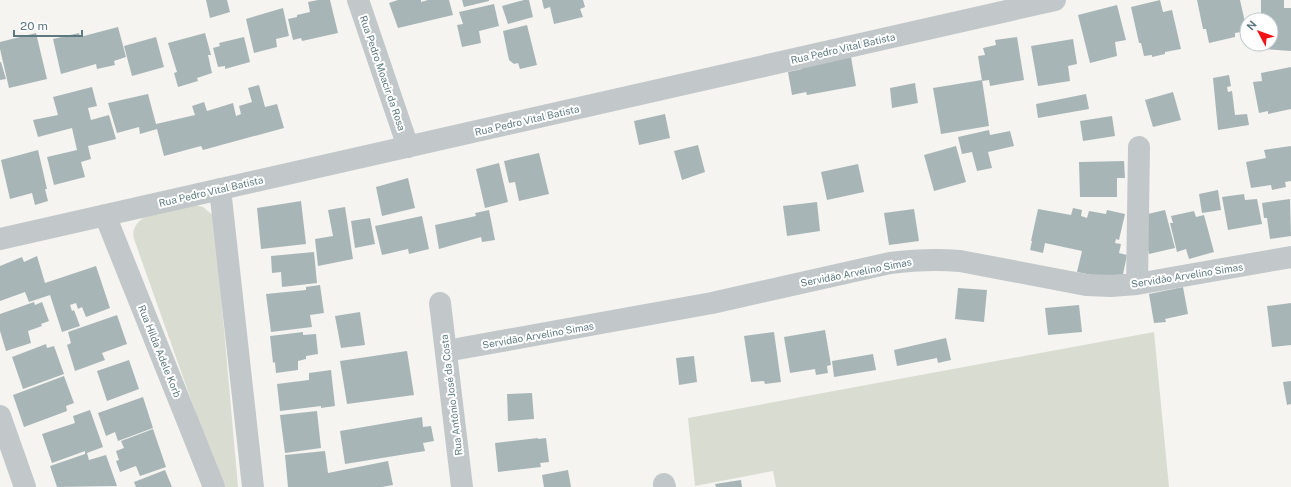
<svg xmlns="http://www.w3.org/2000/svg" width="1291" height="487" viewBox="0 0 1291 487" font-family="'Public Sans',sans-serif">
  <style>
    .green { fill: #d9ddd1 }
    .building { fill: #a8b5b7 }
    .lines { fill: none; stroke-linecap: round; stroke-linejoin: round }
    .minor { stroke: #c2c8ca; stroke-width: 22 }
    .labels { text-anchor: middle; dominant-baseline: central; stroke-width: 4; stroke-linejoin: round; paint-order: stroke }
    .street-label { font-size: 10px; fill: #5d797f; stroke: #fff }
  </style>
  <rect width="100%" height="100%" fill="#f5f4f1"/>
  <path class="green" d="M191,204L203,207L214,216L238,487H222L134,239C132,231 135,224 142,219C147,214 181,207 191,204Z
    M1154,332L1169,487H776L773,471L695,486L688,418Z"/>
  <path class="building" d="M206,0H227L230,12L210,18Z
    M318,0H330L338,33L302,41L301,38L293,40L288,19L297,17V15L310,12L308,2Z
    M398,0H421V2L428,0H449L453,15L398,28L389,3Z
    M462,0H489V1L464,7Z
    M524,0H529L533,17L508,24L502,6Z
    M542,0H583L585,7L580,9L583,17L554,24L550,7L544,9Z
    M1160,0L1163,12L1172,10L1181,49L1165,52V54L1152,57V55L1144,56L1141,43H1139L1131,7Z
    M1197,0H1240L1247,31L1235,33V37L1209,43L1206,29H1203Z
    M1261,0H1284V8H1291V51L1265,49V44H1271V20H1261Z
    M494,4L499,26L479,31L481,43L462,47L457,25L463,24L459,12Z
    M1117,5L1126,40L1115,42L1117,56L1090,63L1078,15Z
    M283,8L289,36L276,39L277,47L254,53L246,19Z
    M527,25L537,65L520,69L518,63L514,64L509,60L503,31Z
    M118,27L126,57L114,61L115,65L97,69L96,64L61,74L53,39L79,33L80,37Z
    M36,33L47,79L9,88L0,49V42Z
    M205,33L211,55H208L212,73L197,78L198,81L178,87L174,73L177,72L168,43Z
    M156,37L164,67L132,76L124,46Z
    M244,37L250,62L225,69V66L218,67L213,48L220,46L219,43Z
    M1017,37L1024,80L990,86L989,80L982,81L978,56L985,55L983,48L996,45L995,40Z
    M1073,39L1077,64L1068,66L1070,81L1038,86L1031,46Z
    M851,57L856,86L807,95L806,92L792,95L788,72L802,69L801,67Z
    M0,62H1L6,79L0,80Z
    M1291,67V109L1268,114V111L1259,113L1253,82L1262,81L1261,73Z
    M1229,75L1231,86L1227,87L1228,92L1232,91L1235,115L1247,114L1249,125L1218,130L1213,78Z
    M982,80L989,126L941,134L933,88Z
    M915,83L918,103L892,108L890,88Z
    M259,85L265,107L277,104L284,128L203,150L201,146L164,156L157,129L140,134L139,127L117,133L108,103L148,94L156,124L195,115L192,106L204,102L207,111L233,103L236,116L241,114L239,106L252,102L248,88Z
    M92,87L97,106L88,108L91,120L109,115L116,139L88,146L91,159L81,162L85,177L54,185L47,157L77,150L72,128L38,137L33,120L58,115L53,97Z
    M1173,92L1181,120L1153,127L1145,100Z
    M1086,94L1089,109L1038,118L1036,104Z
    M665,114L670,138L639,145L634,121Z
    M1112,116L1115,136L1083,141L1080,121Z
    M989,130L990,135L1010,131L1014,146L988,152L992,168L977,171L972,152L962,154L958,137Z
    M698,145L705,172L682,180L674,151Z
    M956,146L966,182L934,191L924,155Z
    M1291,146V181L1285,182L1286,187L1272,190L1271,185L1251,188L1246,162L1266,158L1264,150Z
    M38,150L47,189H45L48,201L35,205L32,193L10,199L1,160Z
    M539,153L549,194L519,201L515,182L509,183L504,161Z
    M1124,161L1125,178H1117V197H1080L1079,162Z
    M499,163L508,202L485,208L476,169Z
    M858,164L864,192L827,200L821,172Z
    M408,178L415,208L382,216L376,187Z
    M1218,190L1221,210L1202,213L1199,194Z
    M1244,194L1245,200L1257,199L1262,224L1228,230L1222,197Z
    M1290,199L1291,236L1270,239L1267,218H1264L1262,203Z
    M301,201L306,244L261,249L257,208Z
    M817,202L820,231L787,236L783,206Z
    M345,207L353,259L318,266L315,239L333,236L328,210Z
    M1073,208L1082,210L1081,216L1087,218L1089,211L1106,214L1107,210L1125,214L1119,240L1116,239L1115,243L1121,244L1119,253L1127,255L1122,279L1116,280L1077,272L1082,251L1045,243L1043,253L1030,250L1032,241H1031L1038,209L1071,215Z
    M914,209L919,241L889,245L884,213Z
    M489,210L495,240L482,242L481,237L439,249L435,225L476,216L475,213Z
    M1165,210L1175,248L1149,254L1139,216Z
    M1194,211L1196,217L1204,215L1214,252L1189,259L1186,249L1177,252L1170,223H1173L1171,216Z
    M422,216L429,249L409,254L408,249L382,255L375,226Z
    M370,218L375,244L355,248L351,221Z
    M314,252L317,283L282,287L281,272L272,273L271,256Z
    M37,256L45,283L96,266L110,308L86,317L82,307L78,309L76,303L70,305L72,311L74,310L80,326L62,332L50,295L29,302L25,292L0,301V266L22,257L24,262Z
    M320,285L324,313L310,315L312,327L271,332L266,294L306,290V287Z
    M1183,287L1188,314L1165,319L1166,322L1154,323L1149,294Z
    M958,288L987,290L984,322L955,319Z
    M34,302L35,305L42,302L49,321L41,324L42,326L28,331L31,343L6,351L0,331V314Z
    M1291,303V345L1272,347L1267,306Z
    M1079,305L1082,332L1048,335L1045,308Z
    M360,312L365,345L341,348L335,316Z
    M117,315L127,344L102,353L105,360L75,371L67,345L71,343L68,332Z
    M825,330L831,365L827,366L828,373L816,375L815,369L790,373L784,337Z
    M303,332V335L316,334L318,354L306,356V359L298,361V370L276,373L275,362L273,363L270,336Z
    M774,332L781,382L765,384L764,381L751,382L744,336Z
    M946,338L951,360L938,363L937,358L897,366L894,350Z
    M46,344L47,348L54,346L64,374L23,389L12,357Z
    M407,351L414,395L347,404L340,361Z
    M873,354L876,370L834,377L832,361Z
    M694,356L697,382L679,385L676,358Z
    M129,360L139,389L107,401L97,371Z
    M331,370L335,406L321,408V406L280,411L277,384L309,380V373Z
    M64,376L74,403L66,406L67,411L24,427L13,395Z
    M1291,381V404L1287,405L1283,382Z
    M532,393L534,419L508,421L507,394Z
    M143,397L153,428L118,441L115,432L106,436L98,413Z
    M90,410L103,447L87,453L89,460L106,455L117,486L57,487L50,466L85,454V451L52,463L42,434L75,423L73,416Z
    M317,411L321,448L285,453L280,415Z
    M422,417L423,427L431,426L434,441L423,443L425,451L345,464L340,431Z
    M153,429L166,467L140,476L136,466L120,472L116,461L119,460L116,451L124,448L121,441Z
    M538,438V439L546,438L549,462L540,463L541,467L498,472L495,443Z
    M325,451L328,473L388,461L393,485L382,487H288L285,455Z
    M165,470L172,487H136L134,482Z
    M568,470L571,487H544L542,475Z
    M741,480L742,487H716L715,484Z"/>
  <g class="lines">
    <path class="minor" d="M358,0L408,147
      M220,189L253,487
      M105,215L214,487
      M0,239L1055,0
      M1137,284L1139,147
      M440,303L462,487
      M446,351L712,303L890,263C914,260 936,259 960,261L1086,285L1111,286L1137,284L1291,257
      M0,416L25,487
      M664,484L665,487"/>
  </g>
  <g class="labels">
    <g class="street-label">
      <text transform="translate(843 48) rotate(-13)">Rua Pedro Vital Batista</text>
      <text transform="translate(383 73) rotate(71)">Rua Pedro Moacir da Rosa</text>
      <text transform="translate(527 120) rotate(-13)">Rua Pedro Vital Batista</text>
      <text transform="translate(211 191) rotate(-13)">Rua Pedro Vital Batista</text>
      <text transform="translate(856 272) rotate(-11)">Servidão Arvelino Simas</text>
      <text transform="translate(1187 275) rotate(-9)">Servidão Arvelino Simas</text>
      <text transform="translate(538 335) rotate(-10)">Servidão Arvelino Simas</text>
      <text transform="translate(160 351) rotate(68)">Rua Hilda Adele Korb</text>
      <text transform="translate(451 395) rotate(-97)">Rua Antônio José da Costa</text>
    </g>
  </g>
  <g transform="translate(1259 32) rotate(311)"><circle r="19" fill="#ffffff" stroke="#bec9cc"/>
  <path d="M0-3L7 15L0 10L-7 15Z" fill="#f31316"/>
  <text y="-6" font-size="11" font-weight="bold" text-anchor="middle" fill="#5d797f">N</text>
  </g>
  <path d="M14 30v6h68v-6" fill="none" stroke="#5d797f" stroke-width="2"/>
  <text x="20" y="30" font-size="12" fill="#5d797f" stroke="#ffffff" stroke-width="3" paint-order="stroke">20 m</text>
</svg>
